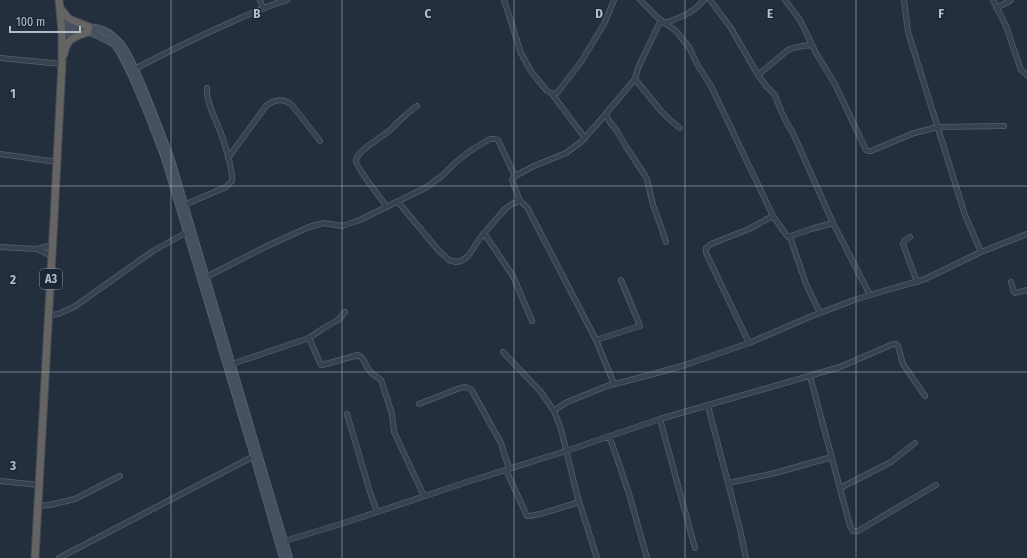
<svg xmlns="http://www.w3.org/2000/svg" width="1027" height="558" viewBox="0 0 1027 558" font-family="'Fira Sans Condensed',sans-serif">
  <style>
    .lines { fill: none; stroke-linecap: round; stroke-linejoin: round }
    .minor-casing { stroke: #565f6c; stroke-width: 6 }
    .secondary-casing { stroke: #565f6c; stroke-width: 8 }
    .trunk-casing { stroke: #434c59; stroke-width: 9 }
    .minor { stroke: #38414e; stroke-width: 4.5 }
    .secondary { stroke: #465061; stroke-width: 6 }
    .trunk { stroke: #656462; stroke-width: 7 }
    .grid { fill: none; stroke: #b4bcc9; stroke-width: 1; stroke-opacity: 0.55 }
    .labels { text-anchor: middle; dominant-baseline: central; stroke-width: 3; stroke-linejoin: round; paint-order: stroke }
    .shield { fill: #1d2633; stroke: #878f9c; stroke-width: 1 }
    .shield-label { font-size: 12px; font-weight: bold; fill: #b4bcc9 }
    .grid-label { font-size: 13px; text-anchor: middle; font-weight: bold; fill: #b4bcc9; stroke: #1d2633; stroke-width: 3; stroke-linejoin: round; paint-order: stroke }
  </style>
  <rect width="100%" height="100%" fill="#242f3e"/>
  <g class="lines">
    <defs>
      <path id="minor" d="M260,0L263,9
        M504,0L521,53L528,66L533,74L547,91L552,94L557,93L581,62L604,24L614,0
        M640,0L658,18L676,31L689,47L697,64L711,86L773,216
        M710,0L731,28L758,75L767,87L775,95L781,111L788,125L793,133L833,223L870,295
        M785,0L800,20L816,53L835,84L866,150L868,151H871L914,133L938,127L1004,126
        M904,0L908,32L965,215L981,252
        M993,0L1006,26L1021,70L1027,75
        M996,8L1008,2L1011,0
        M666,23C682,17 693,13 704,0
        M0,58L62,64
        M135,69C165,53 196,38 227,24C247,15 266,6 287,0
        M758,75L788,50C796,46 803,46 812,45
        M635,79L661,111L670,120L680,128
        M552,94L585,138
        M606,114L609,121L615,128L627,148L644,174L647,179L653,205L660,224L666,242
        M0,154L50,161L57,160
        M228,158L266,106C275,99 283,98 292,105L320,141
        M398,202L439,251L449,260L456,262L461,261L467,257L471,252L480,238L505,209L512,204L520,201
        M184,205L226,187L232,181C233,168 223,137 217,124C213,113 206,101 207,88
        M387,207C382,200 356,167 356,161C356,152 376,141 382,136C387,133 392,129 396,124C403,118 409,111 417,106
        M484,233L513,276L532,321
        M790,237L806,284L820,313
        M910,237L905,240L903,244L917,282
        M0,247L37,249L53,245
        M37,249L52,256
        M206,277L267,246L309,227L324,223L342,226L360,220L374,213L413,194L427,187L443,175L455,163L470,151L490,139H495L498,140L515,176
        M1011,282L1014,292L1015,293L1027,290
        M49,316L58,314L74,307L153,251L187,232
        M309,338L321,365L326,364L358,355C365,358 365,366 370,371C373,375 377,377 381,380L392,414L394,432L424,496
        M596,340L640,326L621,280
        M749,343L706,253V248L711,244L749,229L773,216L785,233L788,237L811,229L833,223
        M503,352L541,392L554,411
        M232,364L309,338L324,328L338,320L345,312
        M810,376L850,526L853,531H858L936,485
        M614,384L596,340L527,207L520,201L512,180L515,176L534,166L566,153L581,142L598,123L635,79L638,68L659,24L665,22
        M419,404L460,388L465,387L471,389L501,443L509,469
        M708,406L740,529L746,558
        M347,414L370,492L377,512
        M660,419L695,548
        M609,436L617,458L630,497L647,558
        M506,470L527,516C537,517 568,505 579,502
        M0,481L39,485
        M729,483L775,473L832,457
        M840,488L891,462L915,443
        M38,506L49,505L75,499L120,476
        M285,541L344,523L467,482L566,451L660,419L840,367L893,344H896L898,346L903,364L925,396
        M59,558L254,456
        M597,558L577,495L561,429L554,411L565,403L607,386L657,373L685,365L749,343L807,318L854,300L870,295L925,279L981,252L1027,234"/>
      <path id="secondary" d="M61,26C76,27 93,25 107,32C112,35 117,40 121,44C131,58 137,73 143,88C153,112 162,136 171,160L289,558
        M62,32H88L95,34L113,43L119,50L133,78L149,116L165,158L254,456L283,558"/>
      <path id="trunk" d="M60,8L69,19L89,27
        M64,54C67,38 74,37 88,32
        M35,558L54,218L62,64V32L59,0"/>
    </defs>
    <use href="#minor" class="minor-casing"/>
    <use href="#secondary" class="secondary-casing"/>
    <use href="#trunk" class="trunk-casing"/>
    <use href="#minor" class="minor"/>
    <use href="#secondary" class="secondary"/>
    <use href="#trunk" class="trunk"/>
  </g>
  <path class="grid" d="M171,0V558M342,0V558M514,0V558M685,0V558M856,0V558M0,186H1027M0,372H1027"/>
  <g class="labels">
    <rect class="shield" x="40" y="269" width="22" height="20" rx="3"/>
    <g class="shield-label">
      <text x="51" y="279">A3</text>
    </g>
  </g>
  <g class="grid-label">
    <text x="257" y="18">B</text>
    <text x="428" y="18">C</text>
    <text x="599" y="18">D</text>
    <text x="770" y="18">E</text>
    <text x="941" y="18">F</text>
    <text x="13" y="98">1</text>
    <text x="13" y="284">2</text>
    <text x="13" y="470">3</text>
  </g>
  <path d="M10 26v6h70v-6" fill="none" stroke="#b4bcc9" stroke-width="2"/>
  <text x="16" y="26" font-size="12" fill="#b4bcc9" stroke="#1d2633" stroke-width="3" paint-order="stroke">100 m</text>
</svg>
